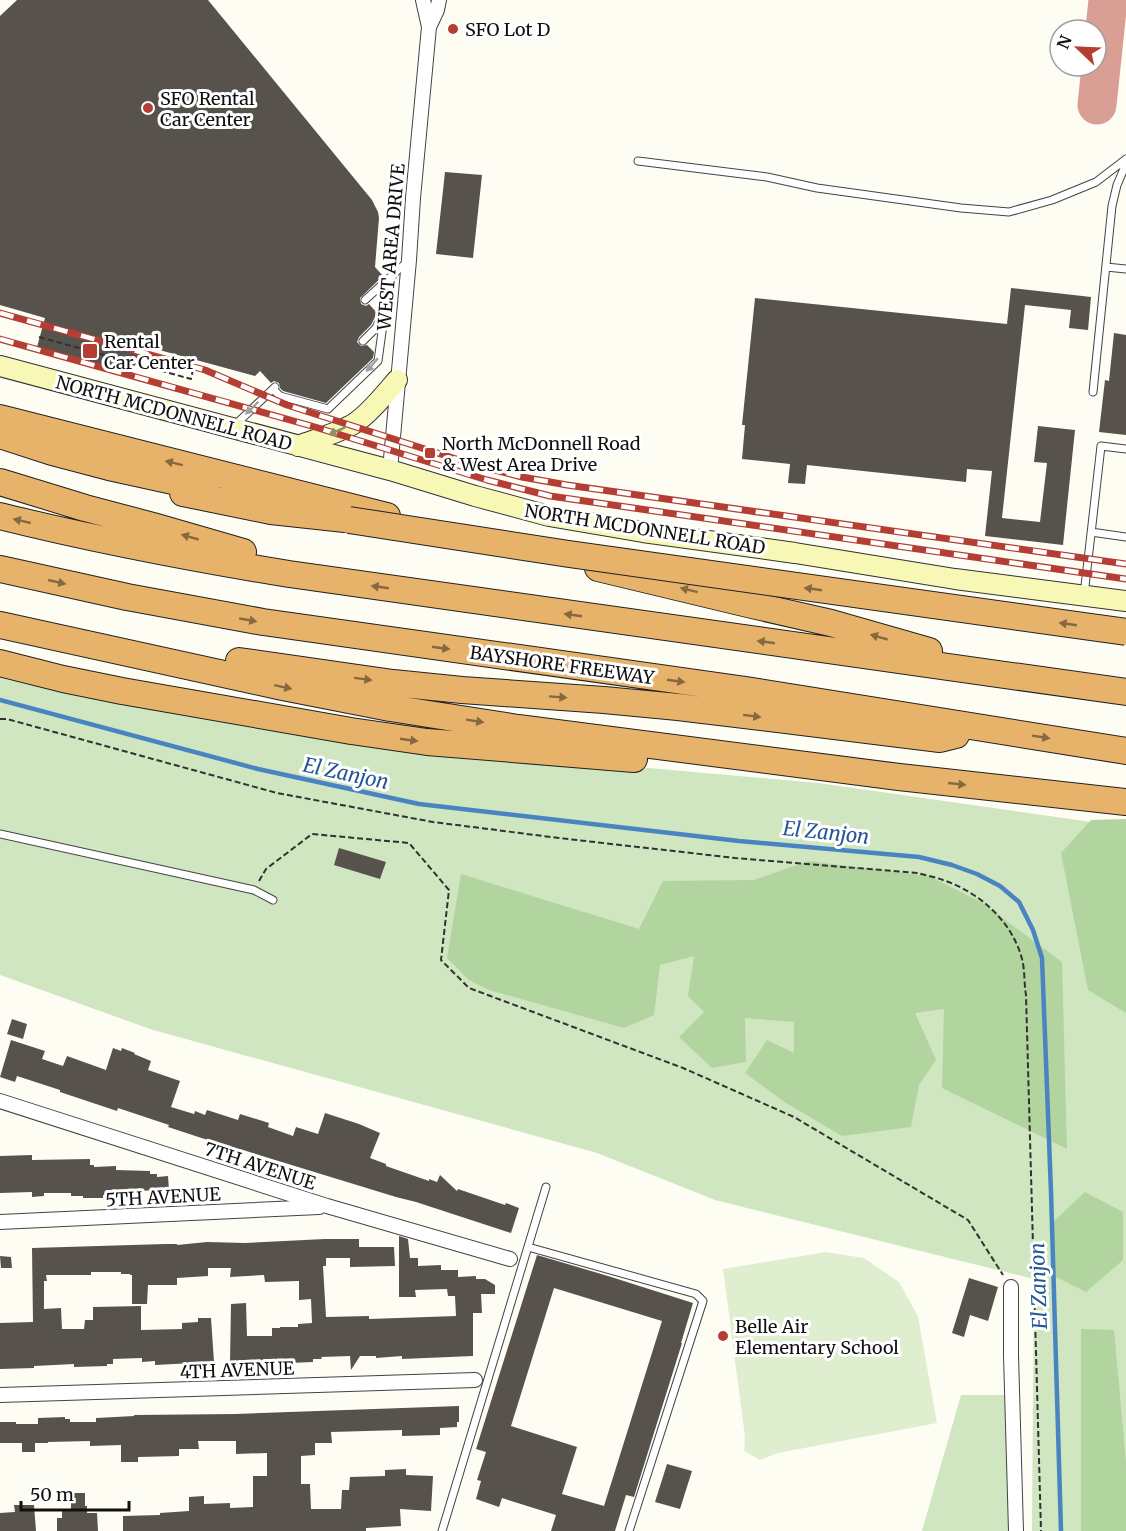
<svg xmlns="http://www.w3.org/2000/svg" width="1126" height="1531" viewBox="0 0 1126 1531" font-family="Merriweather,serif">
  <style>
    .green { fill: #cfe6c0 }
    .forest { fill: #b2d5a0 }
    .pitch { fill: #e0eed0 }
    .lines { fill: none; stroke-linecap: round; stroke-linejoin: round }
    .stream { stroke: #4a83c1; stroke-width: 4.5 }
    .taxiway { stroke: #d99e94; stroke-width: 39 }
    .building { fill: #58524d; fill-rule: evenodd }
    .lane-casing { stroke: #434343; stroke-width: 9 }
    .street-casing { stroke: #434343; stroke-width: 16 }
    .secondary-casing { stroke: #323232; stroke-width: 22 }
    .highway-casing { stroke: #212121; stroke-width: 28 }
    .path { stroke: #323232; stroke-width: 2; stroke-dasharray: 6 3; stroke-linecap: butt }
    .lane { stroke: #fff; stroke-width: 7 }
    .street { stroke: #fff; stroke-width: 14 }
    .secondary { stroke: #f7f8b5; stroke-width: 20 }
    .highway { stroke: #e7b269; stroke-width: 26 }
    .rail-casing { stroke: #b43e34; stroke-width: 7 }
    .rail { stroke: #fff; stroke-width: 4.5; stroke-dasharray: 14; stroke-linecap: butt }
    .highway-bridge-casing { stroke: #212121; stroke-width: 28; stroke-linecap: butt }
    .highway-bridge { stroke: #e7b269; stroke-width: 26 }
    .oneway { fill: #9f9f9f }
    .oneway2 { fill: #8f906b }
    .oneway3 { fill: #866941 }
    .poi-dot { fill: #b43e34; stroke: #fff; stroke-width: 2 }
    .labels { text-anchor: middle; dominant-baseline: central; stroke-width: 6; stroke-linejoin: round; paint-order: stroke }
    .poi-label { font-size: 18px; fill: #101010; stroke: #fff; text-anchor: start }
    .street-label { font-size: 18px; fill: #101010; stroke: #fff }
    .water-label { font-size: 20px; font-style: italic; fill: #245697; stroke: #fff }
  </style>
  <rect width="100%" height="100%" fill="#fefdf4"/>
  <path class="green" d="M0,655L435,749L818,783L1126,827V1531H1032L1034,1279L715,1200L597,1153L150,1029L0,975Z
    M961,1395H1005L1010,1531H922Z"/>
  <path class="forest" d="M1126,819V1013L1088,990L1061,853L1091,820Z
    M808,861L929,876L981,902L1062,962L1067,1149L942,1088L944,1009L915,1013L936,1060L919,1085L911,1127L842,1136L786,1103L745,1073L767,1040L794,1053V1022L745,1018L746,1062L712,1068L679,1037L704,1012L688,996L694,956L660,965L654,1015L624,1028L489,990L469,980L447,958L461,874L639,929L663,881L754,880Z
    M1085,1192L1123,1212V1260L1086,1292L1054,1276V1221Z
    M1081,1329L1114,1330L1126,1462V1531H1081Z"/>
  <path class="pitch" d="M826,1252L864,1258L899,1282L918,1316L937,1423L778,1453L760,1460L744,1451L745,1437L723,1269Z"/>
  <g class="lines">
    <path class="stream" d="M0,700L258,769L419,804L739,841L919,857L952,865L977,874L1000,886L1019,902L1033,930L1042,958L1051,1192L1061,1531"/>
    <path class="taxiway" d="M1097,105L1108,0"/>
  </g>
  <path class="building" d="M17,0H208L372,200L378,212L379,218L375,267L383,276L360,298L361,304L366,306L369,304L377,313L371,325L359,337L357,342L361,346L367,345L374,352L373,358L326,403L283,391L280,388L279,383L274,381L271,383L260,371L255,376L141,345L132,374L37,347L45,318L0,305V16Z
    M445,172L482,175L473,258L436,254Z
    M1011,288L1091,297L1088,330L1069,328L1071,310L1025,305L1002,518L1040,522L1047,463L1034,462L1038,426L1075,430L1063,545L985,536L992,471L967,469L966,482L807,465L805,484L788,483L790,464L742,459L745,425H742L755,298L1007,324Z
    M1114,333L1126,335V435L1099,432L1105,380L1109,381Z
    M339,848L386,862L380,879L334,865Z
    M12,1019L27,1024L23,1039L7,1034Z
    M11,1040L45,1051L42,1059L63,1066L67,1056L106,1070L113,1048L121,1051L122,1048L135,1053L134,1054L151,1061L148,1070L180,1081L171,1107L194,1114L195,1111L205,1115L207,1110L238,1120L240,1114L269,1123L268,1127L293,1136L296,1127L318,1134L325,1113L359,1124L380,1133L370,1158L386,1164V1166L429,1181V1179L437,1182L440,1175L457,1191L458,1189L505,1205L506,1203L519,1208L511,1233L416,1202L396,1197L243,1150L226,1146L168,1127L169,1125L118,1108L117,1111L60,1092V1090L17,1076L15,1082L0,1077Z
    M32,1155V1160L90,1159V1165H94V1167L116,1166V1170L150,1171V1174H157V1177L168,1176L169,1190L131,1191V1194L103,1195V1198H83V1196H71V1193H44V1196L32,1197V1192L0,1193V1156Z
    M399,1236L408,1239L410,1258H418V1266L441,1265V1270H458V1277L476,1276V1279H485L495,1285V1294H481L482,1313H473V1356L402,1359V1356L376,1358V1356H360L351,1370L350,1356L321,1357L322,1359H313V1362L289,1363H256V1361L230,1362L231,1304L246,1303L247,1336H272V1328H280V1327H298V1324L312,1323L311,1299L299,1300V1281L265,1282L264,1275L230,1277L231,1268H208V1276L177,1278V1285H148L147,1304H132V1275H130V1274H121V1272H91V1275H46L47,1281H44V1309L61,1308L62,1329H84L85,1320H93V1307L141,1306V1330L182,1329V1323L198,1322V1318H211L214,1362L155,1365V1361L142,1362V1358L113,1359V1364H107V1366L74,1367V1364L34,1366V1368L0,1369V1323L33,1322L32,1248L165,1244H177V1245L207,1242L245,1243L325,1239H359V1247H394L395,1266L350,1267V1258H326V1266H323L326,1317L369,1316V1319L456,1316L455,1296H448L447,1289L415,1290L416,1297H399Z
    M537,1255L608,1276L693,1303L681,1343H682L634,1497L626,1495L615,1531H551L556,1515L502,1498L499,1507L476,1499L481,1481L477,1480L486,1452L476,1449ZM554,1288L662,1321L604,1506L562,1494L577,1447L511,1426Z
    M0,1256L11,1257L12,1268H1Z
    M969,1278L998,1287L988,1321L970,1315L964,1337L952,1333Z
    M459,1406V1422H457V1427L440,1428V1435L402,1436V1430L331,1432L332,1443H315V1455L301,1456V1484H310L311,1509H341L342,1490H349L350,1477L384,1476H385V1470L406,1469V1475L433,1476L431,1511L400,1509L401,1526L366,1528V1531H123V1516L160,1515V1513L189,1511V1497L204,1496V1504L230,1503V1508L253,1507V1476H267V1453L236,1454V1441H198L199,1449H179V1456L138,1457V1462H121V1445L90,1446V1441L48,1442V1443H35V1452H22V1443H0V1422H16V1424H38V1418L65,1417V1419H70V1422H96V1418L134,1416V1415L236,1414Z
    M667,1464L692,1471L680,1509L655,1502Z
    M71,1493H85V1506H87V1513H97L98,1531H57V1518H62V1510H71Z
    M14,1505H34L36,1531H0V1513L15,1512Z"/>
  <g class="lines">
    <defs>
      <path id="lane" d="M638,161L767,177L817,188L961,208L1009,212L1052,200L1096,182L1126,159
        M1106,267L1126,269
        M365,300L408,261
        M363,341L376,328L382,315
        M273,389L280,396L328,409L378,361L385,310L393,273
        M1093,392L1112,206L1117,185L1126,164
        M234,426L275,387
        M1091,532L1126,537
        M1084,595L1101,446L1126,449
        M0,834L254,890L273,900
        M528,1247L696,1294L703,1301L629,1531
        M442,1531L546,1187"/>
      <path id="street" d="M429,27L437,10L439,0
        M390,470L409,260L413,198L429,27L423,0
        M0,1101L327,1206L510,1259
        M0,1222L319,1207
        M1011,1287V1355L1016,1531
        M0,1395L475,1380"/>
      <path id="secondary" d="M0,366L390,470L475,496L549,516L643,532L795,553L955,579L1126,601
        M298,446C316,439 339,433 355,423C370,413 385,394 397,380"/>
      <path id="highway" d="M0,418L387,516
        M0,435L52,452L109,467L205,488
        M0,482L85,508L153,526L243,552
        M183,493L271,511L345,519
        M0,516C96,540 192,558 289,574L1126,692
        M598,568L752,605L831,623L929,651
        M0,569L127,597L263,622L746,690L1126,751
        M0,625L283,687L390,708L518,728L899,777L1126,802
        M239,661L393,683L462,690L604,700L678,707L940,739L956,735
        M0,663L63,679L122,691L351,731L427,742L634,759"/>
    </defs>
    <use href="#lane" class="lane-casing"/>
    <use href="#street" class="street-casing"/>
    <use href="#secondary" class="secondary-casing"/>
    <use href="#highway" class="highway-casing"/>
    <path class="path" d="M39,337L191,379L195,360
      M0,719H7L277,793L433,822L559,838L735,858L917,873C925,875 935,877 943,880C979,892 1012,921 1022,959C1025,970 1024,984 1026,995L1041,1531
      M259,881L266,869L312,834L409,843L449,890L441,960L469,988L683,1068L794,1117L968,1220L1003,1275"/>
    <use href="#lane" class="lane"/>
    <use href="#street" class="street"/>
    <use href="#secondary" class="secondary"/>
    <use href="#highway" class="highway"/>
    <defs>
      <path id="rail" d="M0,313L205,370L287,405L475,465L522,477L567,485L1126,564
        M0,339L315,427L487,480L550,496L1126,579"/>
    </defs>
    <use href="#rail" class="rail-casing"/>
    <use href="#rail" class="rail"/>
    <defs>
      <path id="highway-bridge" d="M349,520L569,554L1126,632"/>
    </defs>
    <use href="#highway-bridge" class="highway-bridge-casing"/>
    <use href="#highway-bridge" class="highway-bridge"/>
  </g>
  <defs><path id="oneway-solid" d="M-6-.8H1V-3.2L6.5 0L1 3.2V.8H-6Z" transform="scale(1.5)"/></defs>
  <g class="oneway">
    <use href="#oneway-solid" transform="translate(372 365) rotate(131)"/>
    <use href="#oneway-solid" transform="translate(252 408) rotate(136)"/>
  </g>
  <use class="oneway2" href="#oneway-solid" transform="translate(337 431) rotate(156)"/>
  <g class="oneway3">
    <use href="#oneway-solid" transform="translate(174 463) rotate(-166)"/>
    <use href="#oneway-solid" transform="translate(22 521) rotate(-167)"/>
    <use href="#oneway-solid" transform="translate(190 537) rotate(-164)"/>
    <use href="#oneway-solid" transform="translate(57 582) rotate(13)"/>
    <use href="#oneway-solid" transform="translate(380 587) rotate(-172)"/>
    <use href="#oneway-solid" transform="translate(813 589) rotate(-172)"/>
    <use href="#oneway-solid" transform="translate(689 590) rotate(-166)"/>
    <use href="#oneway-solid" transform="translate(573 615) rotate(-172)"/>
    <use href="#oneway-solid" transform="translate(248 620) rotate(10)"/>
    <use href="#oneway-solid" transform="translate(1068 624) rotate(-172)"/>
    <use href="#oneway-solid" transform="translate(879 637) rotate(-164)"/>
    <use href="#oneway-solid" transform="translate(766 642) rotate(-172)"/>
    <use href="#oneway-solid" transform="translate(441 648) rotate(8)"/>
    <use href="#oneway-solid" transform="translate(363 679) rotate(7)"/>
    <use href="#oneway-solid" transform="translate(676 681) rotate(8)"/>
    <use href="#oneway-solid" transform="translate(283 687) rotate(12)"/>
    <use href="#oneway-solid" transform="translate(558 697) rotate(4)"/>
    <use href="#oneway-solid" transform="translate(752 716) rotate(7)"/>
    <use href="#oneway-solid" transform="translate(475 721) rotate(9)"/>
    <use href="#oneway-solid" transform="translate(1041 737) rotate(9)"/>
    <use href="#oneway-solid" transform="translate(409 740) rotate(8)"/>
    <use href="#oneway-solid" transform="translate(957 784) rotate(6)"/>
  </g>
  <g class="poi-dot">
    <circle cx="453" cy="29" r="6"/>
    <circle cx="148" cy="108" r="6"/>
    <rect x="82" y="343" width="16" height="16" rx="3"/>
    <rect x="424" y="447" width="12" height="12" rx="3"/>
    <circle cx="723" cy="1336" r="6"/>
  </g>
  <g class="labels">
    <g class="poi-label">
      <text x="465" y="29">SFO Lot D</text>
      <text x="160" y="98">SFO Rental<tspan x="160" dy="21">Car Center</tspan></text>
      <text x="104" y="341">Rental<tspan x="104" dy="21">Car Center</tspan></text>
      <text x="442" y="443">North McDonnell Road<tspan x="442" dy="21">&amp; West Area Drive</tspan></text>
      <text x="735" y="1326">Belle Air<tspan x="735" dy="21">Elementary School</tspan></text>
    </g>
    <g class="street-label">
      <text transform="translate(391 247) rotate(-85)">WEST AREA DRIVE</text>
      <text transform="translate(174 413) rotate(15)">NORTH MCDONNELL ROAD</text>
      <text transform="translate(645 529) rotate(9)">NORTH MCDONNELL ROAD</text>
      <text transform="translate(562 665) rotate(8)">BAYSHORE FREEWAY</text>
      <text transform="translate(260 1166) rotate(18)">7TH AVENUE</text>
      <text transform="translate(163 1197) rotate(-3)">5TH AVENUE</text>
      <text transform="translate(237 1370) rotate(-2)">4TH AVENUE</text>
    </g>
    <g class="water-label">
      <text transform="translate(346 773) rotate(12)">El Zanjon</text>
      <text transform="translate(826 832) rotate(6)">El Zanjon</text>
      <text transform="translate(1038 1286) rotate(-92)">El Zanjon</text>
    </g>
  </g>
  <g transform="translate(1078 48) rotate(293)"><circle r="28" fill="#ffffff" stroke="#9f9f9f" stroke-width="1.5"/>
  <path d="M0-4.5L10 22L0 15L-10 22Z" fill="#b43e34"/>
  <text y="-9" font-size="16" font-weight="bold" text-anchor="middle" fill="#101010">N</text>
  </g>
  <path d="M21 1501v9h108v-9" fill="none" stroke="#101010" stroke-width="3"/>
  <text x="30" y="1501" font-size="18" fill="#101010" stroke="#ffffff" stroke-width="4.5" paint-order="stroke">50 m</text>
</svg>
